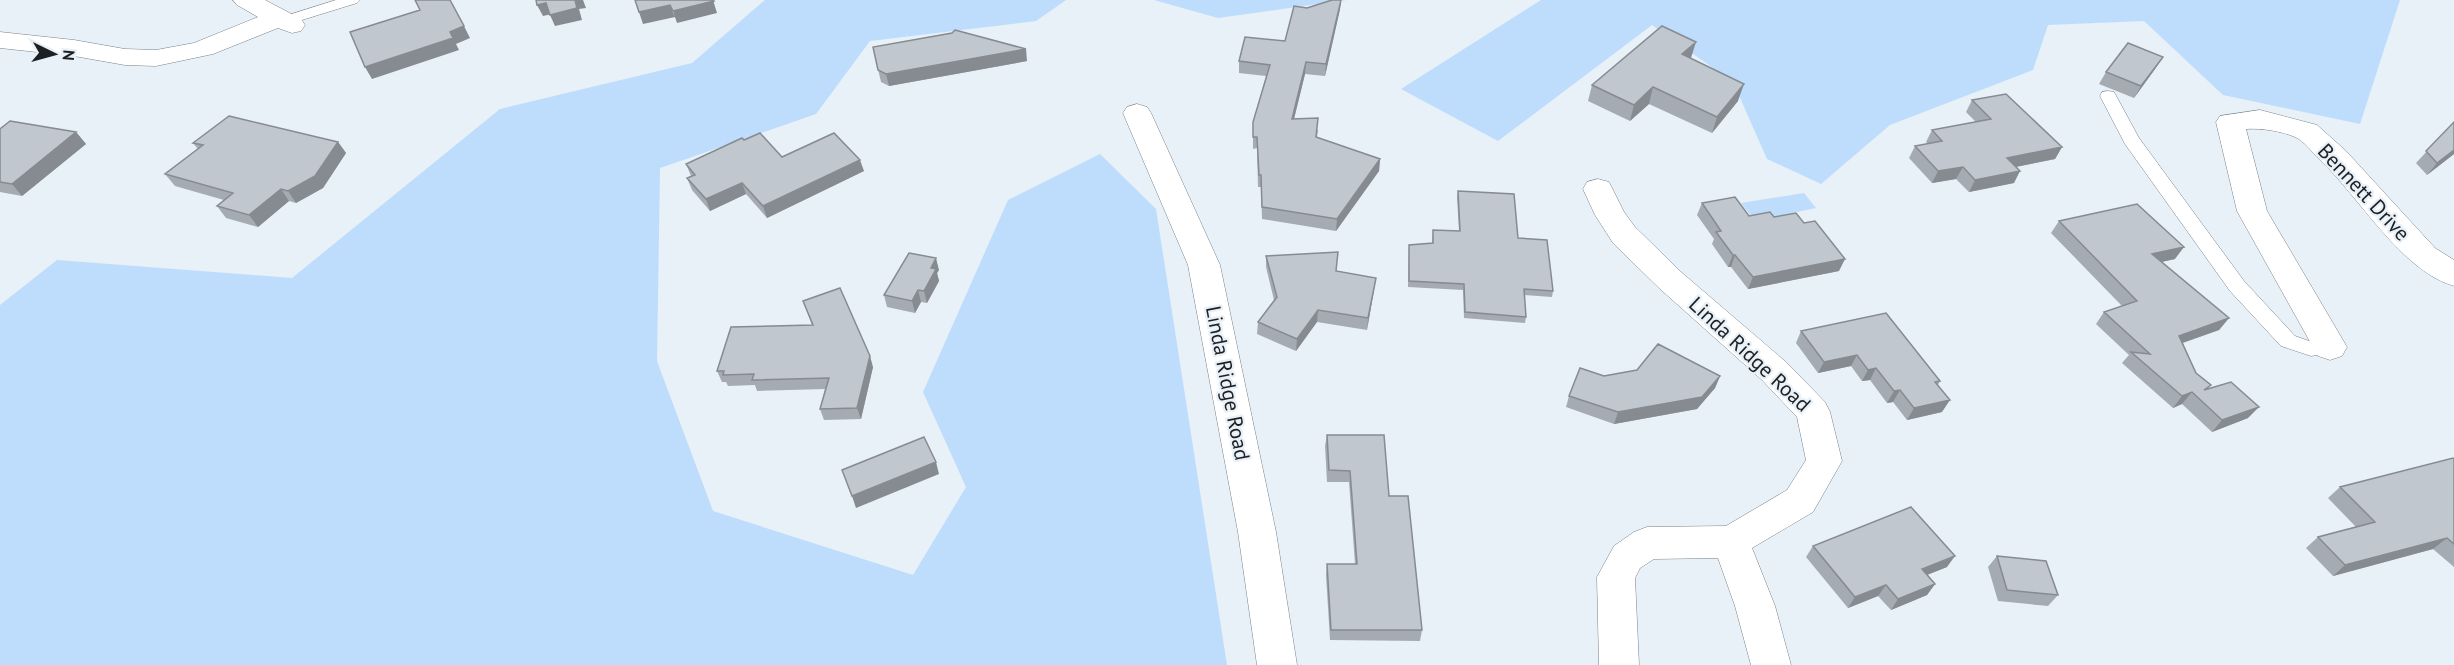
<svg xmlns="http://www.w3.org/2000/svg" width="2454" height="665" viewBox="0 0 2454 665" font-family="'PT Sans',sans-serif">
  <style>
    .green { fill: #beddfc }
    .lines { fill: none; stroke-linecap: round; stroke-linejoin: round }
    .lane-casing { stroke: #7b8289; stroke-width: 1 }
    .street-casing { stroke: #7b8289; stroke-width: 1 }
    .lane { fill: #fff; fill-rule: evenodd }
    .street { fill: #fff; fill-rule: evenodd }
    .wall { fill: #a5abb2 }
    .shaded-wall { fill: #868b91 }
    .building { fill: #c0c7cf; stroke: #868b91; stroke-width: 1.5 }
    .labels { text-anchor: middle; dominant-baseline: central; stroke-width: 4.5; stroke-linejoin: round; paint-order: stroke }
    .street-label { font-size: 21px; fill: #1d2023; stroke: #e8f0f8 }
  </style>
  <rect width="100%" height="100%" fill="#e8f0f8"/>
  <path class="green" d="M765,0H1066L1036,21L870,41L816,114L660,168L657,361L713,511L913,575L966,487L923,392L1008,200L1100,154L1156,209L1227,665H0V305L57,260L292,278L500,109L692,63Z
    M1154,0H1347L1218,18Z
    M1541,0H2400L2360,124L2223,95L2144,21L2048,25L2033,70L1890,125L1821,184L1767,159L1733,82L1652,25L1498,141L1401,89Z
    M1804,193L1816,208L1755,221L1741,203Z"/>
  <g class="lines">
    <defs>
      <path id="lane" d="M336,0H360L357,3L289,24H279L276,21L279,18Z
        M2108,91L2114,92L2139,138L2244,281L2295,336L2312,342L2330,340L2337,342L2340,347L2337,352L2311,356L2281,346L2230,291L2125,144L2100,96L2102,92Z"/>
      <path id="street" d="M233,0H265L301,19L305,25L301,31L292,33L278,28L213,54L156,66L125,65L74,56L0,48V32L74,40L125,49L156,50L194,43L258,17L237,5Z
        M1137,104L1147,107L1151,113L1220,265L1276,532L1297,665H1257L1238,532L1188,265L1123,113L1127,107Z
        M2260,110L2317,125L2346,151L2435,248L2454,260V286C2401,271 2359,196 2319,159C2312,152 2304,141 2295,137C2281,131 2262,128 2246,129L2267,211L2347,347L2342,356L2330,360L2318,356L2237,211L2216,122L2220,116Z
        M1598,179L1609,182L1624,212L1635,227L1681,272L1786,362L1825,402L1830,412L1842,461L1813,512L1752,548L1775,606L1791,665H1751L1735,606L1718,558L1654,559L1640,568L1635,578L1639,665H1599L1597,577L1614,546L1634,532L1647,527L1726,526L1787,490L1806,460L1797,417L1762,380L1659,288L1613,243L1595,215L1583,189L1587,182Z"/>
    </defs>
    <use href="#lane" class="lane-casing"/>
    <use href="#street" class="street-casing"/>
    <use href="#lane" class="lane"/>
    <use href="#street" class="street"/>
  </g>
  <path class="wall" d="M1341,0L1340,9L1325,76L1305,74L1294,119L1318,130L1317,137L1380,159L1379,171L1336,231L1262,219L1261,187H1258L1257,148L1253,149V122L1266,76L1239,73V61L1285,41L1307,8Z
    M873,47L1027,61L889,86L881,82Z
    M1691,59L1738,101L1712,133L1649,104L1630,121L1588,101L1592,85Z
    M2155,69L2134,98L2099,84L2106,72Z
    M1972,100L2062,147L2055,159L2016,167L2014,183L1969,192L1956,179L1932,183L1909,158L1915,146L1928,144L1926,142L1932,130L1976,122L1966,112Z
    M2454,122V154L2427,175L2416,163Z
    M0,129L76,132L86,144L22,196L0,192Z
    M744,140L782,157L864,171L767,218L746,194L710,211L692,190L687,178L691,176L686,164Z
    M338,142L346,153L323,188L296,203L289,201L258,227L226,218L217,206L224,200L175,186L165,174L198,149L193,143Z
    M1458,191L1518,238L1553,291L1552,297L1524,295L1526,317L1525,323L1464,318L1463,290L1408,287L1409,245L1432,243L1433,230L1459,231L1457,197Z
    M1702,203L1749,216L1774,217L1839,271L1748,289L1731,267H1728L1712,244L1714,239L1697,215Z
    M2059,221L2175,259L2161,262L2229,318L2219,330L2183,343L2196,373L2211,385L2208,388L2248,418L2212,432L2182,404L2173,408L2122,363L2129,355L2096,324L2104,312L2122,306L2051,233Z
    M1266,256L1336,271L1376,278L1367,330L1317,322L1296,351L1257,334L1258,322L1274,300L1266,267Z
    M939,270L937,273L939,281L927,303L921,302L915,313L887,307L884,295Z
    M803,301L873,367L861,419L824,420L820,409L825,389L757,391L755,385L728,386L726,382H722L717,371L812,325Z
    M1801,331L1940,381L1938,385L1942,412L1907,420L1893,402L1887,403L1870,380L1862,381L1851,366L1818,373L1796,343Z
    M1637,370L1720,376L1715,388L1697,409L1614,424L1566,407L1569,396L1604,376Z
    M1327,435L1389,496L1422,630L1420,641L1330,640L1326,575L1327,564H1355L1349,482H1327L1325,446Z
    M2454,459V567L2433,549L2333,576L2306,548L2318,537L2356,527L2328,498L2340,487Z
    M1813,546L1947,567L1927,575L1935,584L1927,595L1891,610L1878,596L1848,608L1806,557Z
    M1997,556L2058,595L2048,606L1998,601L1988,567Z"/>
  <path class="shaded-wall" d="M575,0H583L586,8L579,9L582,20L555,26L550,15Z
    M713,0L717,13L677,23L673,11Z
    M1341,0L1340,9L1325,76L1326,64Z
    M546,3L552,14L543,16L537,5Z
    M670,5L675,17L643,24L639,12Z
    M464,26L470,38L456,44L450,32Z
    M453,38L459,50L372,79L365,67Z
    M1696,42L1691,58L1677,71L1682,54Z
    M1026,49L1027,61L889,86L886,74Z
    M2163,57L2155,69L2134,98L2141,86Z
    M1306,62L1305,74L1291,131L1292,119Z
    M1744,84L1738,101L1712,133L1717,117Z
    M1653,87L1649,104L1630,121L1634,105Z
    M76,132L86,144L22,196L12,184Z
    M338,142L346,153L323,188L296,203L288,191Z
    M2062,147L2055,159L2000,170L2007,158Z
    M2454,150V154L2427,175L2437,163Z
    M1380,159L1379,171L1336,231L1337,219Z
    M860,160L864,171L767,218L763,206Z
    M1963,167L1956,179L1932,183L1938,171Z
    M2020,171L2014,183L1969,192L1975,180Z
    M742,183L746,194L710,211L706,199Z
    M281,189L289,201L258,227L249,215Z
    M2184,247L2175,259L2143,266L2152,254Z
    M1733,255H1735L1731,267H1728Z
    M936,258L939,270L937,273L939,281L927,303L924,291L931,268Z
    M1845,259L1839,271L1748,289L1753,277Z
    M1376,278L1374,290L1367,330L1368,318Z
    M918,290L921,302L915,313L912,301Z
    M1318,310L1317,322L1296,351L1297,339Z
    M2229,318L2219,330L2170,347L2179,336Z
    M1857,355L1851,366L1818,373L1824,362Z
    M870,356L873,367L861,419L857,408Z
    M1876,368L1870,380L1862,381L1868,370Z
    M1720,376L1715,388L1697,409L1614,424L1618,412Z
    M1900,390L1893,402L1887,403L1894,391Z
    M2192,392L2182,404L2173,408L2182,396Z
    M1950,400L1942,412L1907,420L1914,408Z
    M2259,407L2248,418L2212,432L2222,420Z
    M936,462L939,474L856,508L852,496Z
    M2447,538L2433,549L2333,576L2345,565Z
    M1955,556L1947,567L1914,580L1922,569Z
    M1935,584L1927,595L1891,610L1898,599Z
    M1886,585L1878,596L1848,608L1855,597Z"/>
  <path class="building" d="M415,0H450L464,26L450,32L453,38L365,67L350,32L420,10Z
    M536,0H575L577,8L550,15L546,3L537,5Z
    M635,0H713L714,1L673,11L670,5L639,12Z
    M1332,0H1341L1326,64L1306,62L1292,119L1318,118L1316,137L1380,159L1337,219L1262,207L1261,175H1259L1257,137H1253V122L1270,65L1239,61L1245,37L1285,41L1294,6L1307,8Z
    M1662,26L1696,42L1682,54L1744,84L1717,117L1653,87L1634,105L1592,85Z
    M955,30L1026,49L886,74L878,70L873,47L952,33Z
    M2128,43L2163,57L2141,86L2106,72Z
    M2006,94L2062,147L2007,158L2020,171L1975,180L1963,167L1938,171L1915,146L1942,141L1932,130L1991,119L1972,100Z
    M229,116L338,142L315,176L288,191L281,189L249,215L217,206L233,193L165,174L203,145L193,143Z
    M10,121L76,132L12,184L0,182V129Z
    M2454,122V150L2437,163L2426,151Z
    M760,133L782,157L834,133L860,160L763,206L742,183L706,199L687,178L695,175L686,164L742,138L744,140Z
    M1458,191L1514,194L1518,238L1547,240L1553,291L1524,289L1526,317L1465,312L1464,284L1409,281V245L1433,243V230L1460,231Z
    M1735,197L1749,216L1770,212L1774,217L1796,213L1804,223L1815,221L1845,259L1753,277L1735,255H1733L1716,232L1721,231L1702,203Z
    M2137,204L2184,247L2152,254L2229,318L2179,336L2196,373L2211,385L2204,390L2231,382L2259,407L2222,420L2192,392L2182,396L2131,352L2150,354L2104,312L2137,301L2059,221Z
    M1338,252L1336,271L1376,278L1368,318L1318,310L1297,339L1258,322L1277,297L1266,256Z
    M909,253L936,258L931,268L936,269L924,291L918,290L912,301L884,295Z
    M840,288L870,356L857,408L820,409L829,378L752,380L754,374L723,375L724,371H717L731,327L813,325L803,301Z
    M1886,313L1940,381L1935,382L1950,400L1914,408L1900,390L1894,391L1876,368L1868,370L1857,355L1824,362L1801,331Z
    M1658,344L1720,376L1702,397L1618,412L1569,396L1580,368L1604,376L1637,370Z
    M1327,435H1384L1389,496H1408L1422,630H1331L1327,564H1357L1350,471L1329,470Z
    M924,437L936,462L852,496L842,470Z
    M2453,458L2454,459V544L2447,538L2345,565L2318,537L2375,522L2340,487Z
    M1911,507L1955,556L1922,569L1935,584L1898,599L1886,585L1855,597L1813,546Z
    M1997,556L2046,561L2058,595L2007,590Z"/>
  <g class="labels">
    <g class="street-label">
      <text transform="translate(2364 192) rotate(47)">Bennett Drive</text>
      <text transform="translate(1750 354) rotate(43)">Linda Ridge Road</text>
      <text transform="translate(1228 383) rotate(79)">Linda Ridge Road</text>
    </g>
  </g>
  <g transform="translate(54 54) rotate(95)" stroke="#e8f0f8" stroke-width="4.5" paint-order="stroke">
  <path d="M0-4.5L10 22L0 15L-10 22Z" fill="#1d2023"/>
  <text y="-9" font-size="16" font-weight="bold" text-anchor="middle" fill="#1d2023">N</text>
  </g>
</svg>
